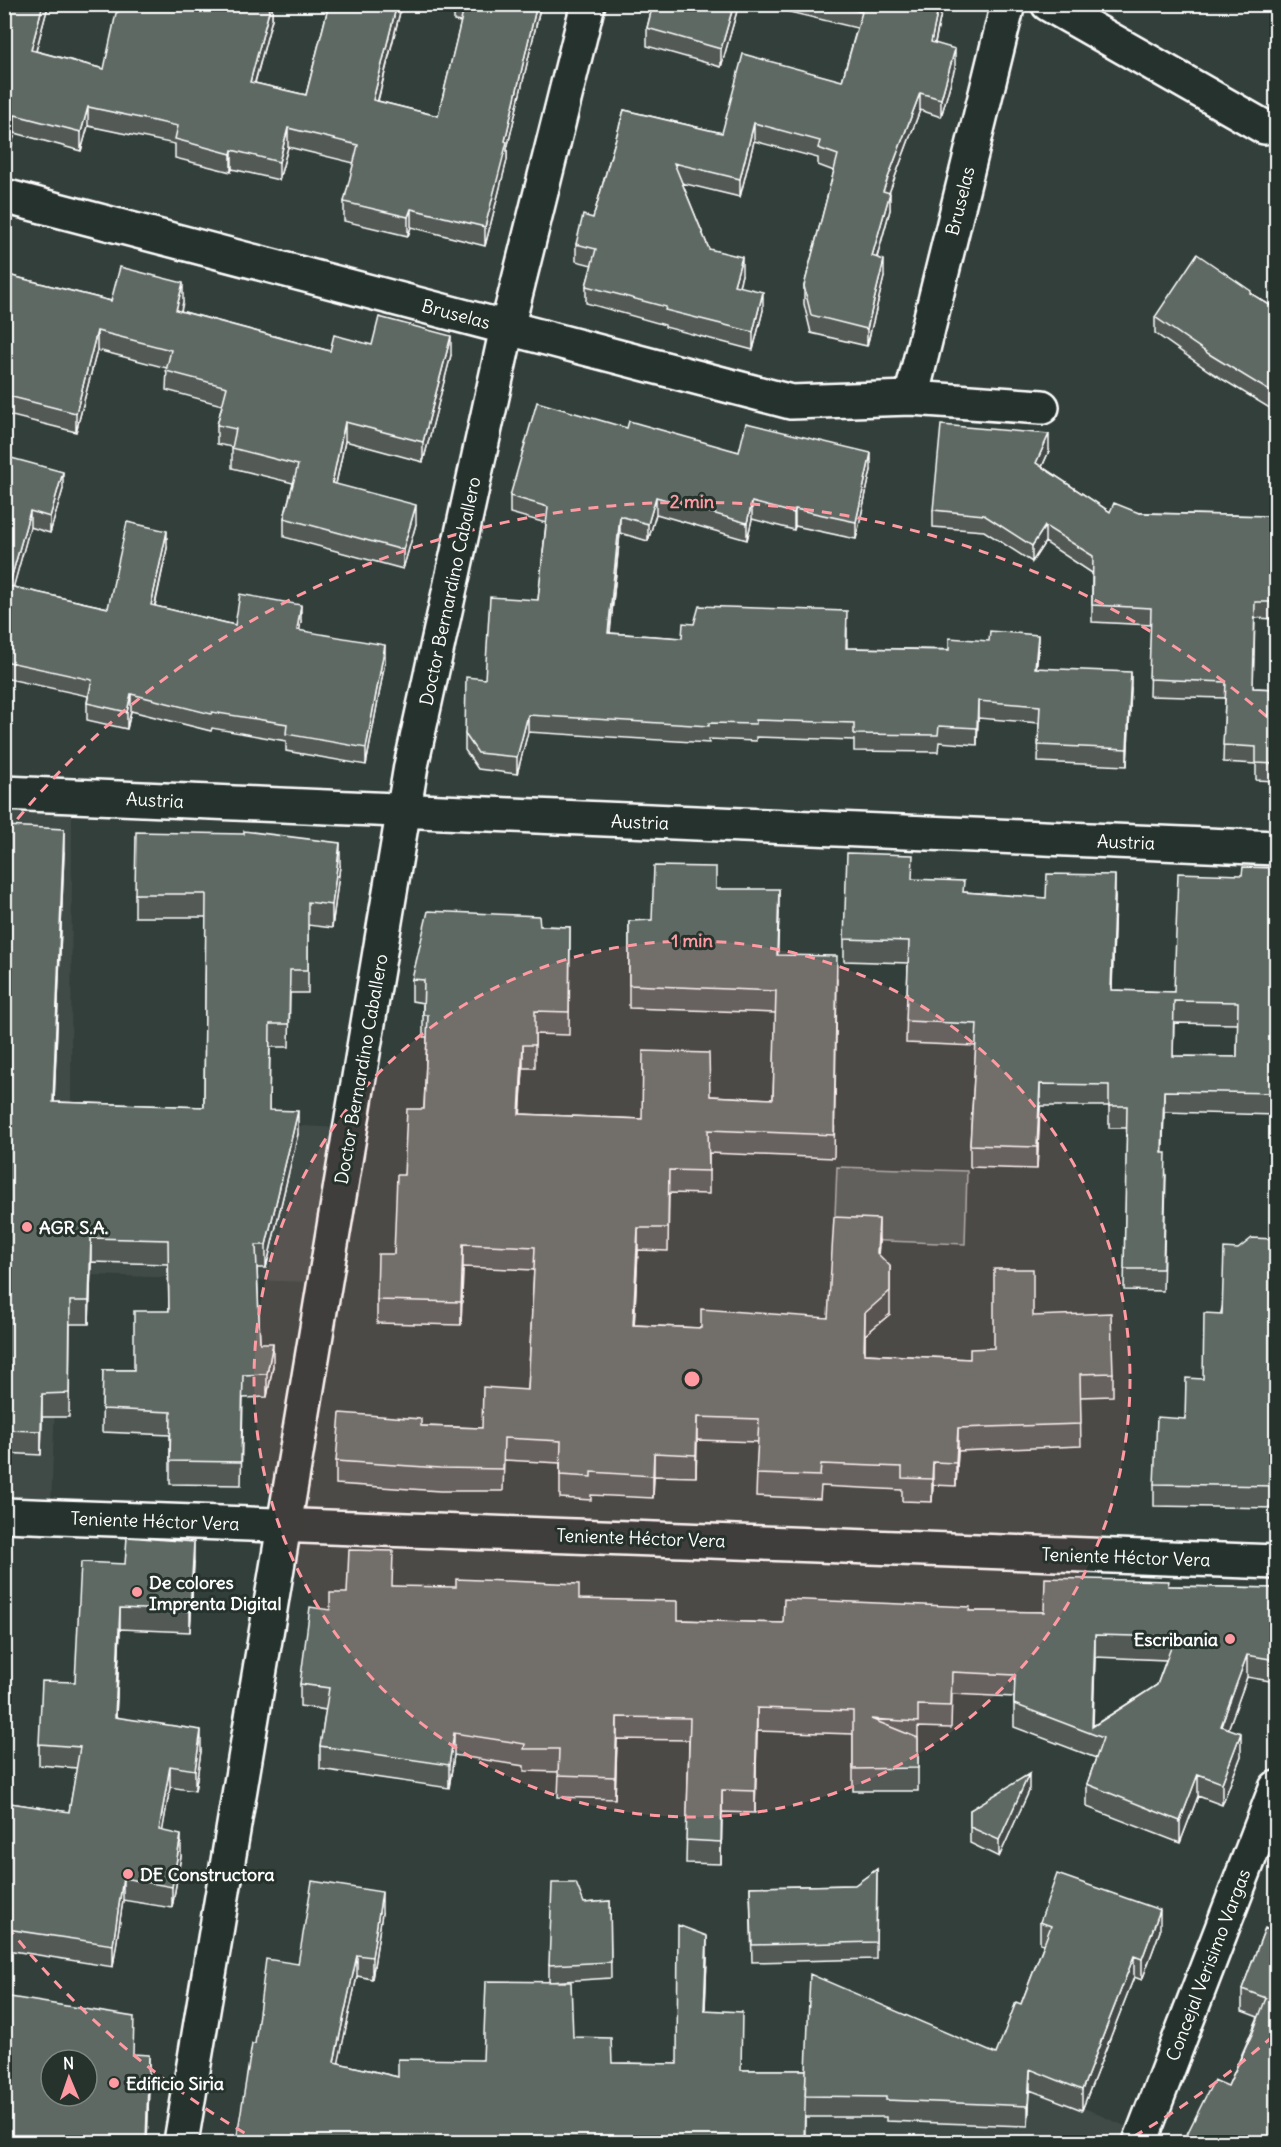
<svg xmlns="http://www.w3.org/2000/svg" width="1281" height="2147" viewBox="0 0 1281 2147" font-family="Delius,sans-serif">
  <style>
    .built { fill: #404c47 }
    .green { fill: #4d5853; stroke: #a6aca9; stroke-width: 1.5 }
    .lines { fill: none; stroke-linecap: round; stroke-linejoin: round }
    .street-casing { stroke: #fff; stroke-width: 38 }
    .secondary-casing { stroke: #fff; stroke-width: 38 }
    .street { stroke: #26332d; stroke-width: 33 }
    .secondary { stroke: #26332d; stroke-width: 33 }
    .wall { fill: #525a56; stroke: #fff; stroke-width: 1.5; fill-rule: evenodd }
    .shaded-wall { fill: #424a46; stroke: #fff; stroke-width: 1.5 }
    .building { fill: #5f6964; stroke: #fff; stroke-width: 1.5; fill-rule: evenodd }
    .ring { fill: none; stroke: #ff9aa2; stroke-width: 3; stroke-dasharray: 10 8 }
    .poi-dot { fill: #ff9aa2; stroke: #26332d; stroke-width: 2 }
    .labels { text-anchor: middle; dominant-baseline: central; stroke-width: 6; stroke-linejoin: round; paint-order: stroke }
    .street-label { font-size: 18px; fill: #fff; stroke: #26332d }
    .poi-label { font-size: 18px; font-weight: bold; fill: #fff; stroke: #26332d; text-anchor: start }
    .centre { fill: #ff9aa2; stroke: #26332d; stroke-width: 3 }
    .ring-label { font-size: 18px; text-anchor: middle; font-weight: bold; fill: #ff9aa2; stroke: #26332d; stroke-width: 6; stroke-linejoin: round; paint-order: stroke }
  </style>
  <rect width="100%" height="100%" fill="#333f3a"/>
  <filter id="ink" filterUnits="userSpaceOnUse"><feTurbulence type="fractalNoise" baseFrequency=".0167" numOctaves="2"/><feDisplacementMap in="SourceGraphic" scale="12" xChannelSelector="R" yChannelSelector="G"/><feConvolveMatrix kernelMatrix="1 2 1 2 8 2 1 2 1" color-interpolation-filters="sRGB"/></filter>
  <g filter="url(#ink)">
    <path class="built" d="M5,807L72,810L71,1113L339,1128L312,1282L60,1274L51,1506L5,1505Z
      M874,2015L1161,2142H796V2106Z"/>
    <path class="green" d="M837,1167L967,1171L965,1244L834,1239Z"/>
    <g class="lines">
      <defs>
        <path id="street" d="M1048,4L1264,127
          M4,196L791,402L911,398L1042,407
          M911,398L1008,4
          M4,793L1276,848
          M4,1515L1276,1562
          M1140,2142L1276,1788"/>
        <path id="secondary" d="M181,2142L411,766L507,328L588,4"/>
      </defs>
      <use href="#street" class="street-casing"/>
      <use href="#secondary" class="secondary-casing"/>
      <use href="#street" class="street"/>
      <use href="#secondary" class="secondary"/>
    </g>
    <path class="wall" d="M4,4H47V10L36,51L104,69L272,4V19L255,83L306,95L329,4H402L378,101L438,116L461,22L454,21V4H541L507,149V160L485,246L411,227L408,236L344,221V202L354,163L288,147L279,180L232,169L231,172L175,158V144L88,126L81,151L15,133L11,148L4,146Z
      M653,4H739L721,67L647,46V28Z
      M756,4H943L935,43L955,67L941,117L920,110L889,193L890,210L877,258L884,277L867,346L811,333L804,304V286L834,171L818,165V158L754,141L740,197L682,183L709,249L742,275L739,286L763,310L753,350L665,327V325L586,303V286L592,265L576,261V244L593,218L624,110L722,133L842,81L857,28Z
      M4,274L111,301L183,302L181,311L330,351L372,345L451,355L423,462L345,441L336,484L416,524L403,569L284,537V518L293,483L232,468V447L217,444V425L222,405L166,390L167,368L97,350L76,432L4,414Z
      M1251,294L1276,309V412L1209,371L1155,333V317Z
      M627,428L739,452L871,470L856,539L795,526L794,530L752,519L747,540L656,514L648,541L620,533L610,633L682,638L694,624L847,628V648L1038,651L1036,668L1131,688L1127,766L1038,762L1039,723L978,718L977,745L939,742L938,752L854,751V740L756,737V741L709,739V743L528,732L517,774L478,769L465,750V734L485,679L538,600L546,523L510,513V496Z
      M1049,451L1042,467L1110,512L1269,516L1276,513V619L1255,618L1253,688L1276,689V781L1256,780V764L1223,762L1225,698L1149,696L1151,625L1092,622V573L1045,542L1032,562L984,531L933,527V510Z
      M4,456L63,489L50,533L30,527L13,587L108,608L167,548L155,606L235,625L301,621L299,630L385,662L366,765L286,751V741L212,728L211,731L131,711L127,729L87,720V703L88,696L4,678Z
      M5,826L64,852L54,1102L204,1107L206,917H135V894L340,866L332,928L308,925V993H290L289,1047H270L269,1110L298,1134L266,1268H257L260,1343L273,1366L267,1397L243,1398L241,1485L170,1484V1435L102,1432L103,1370H134L169,1311L168,1264L91,1262L89,1324H70L69,1417H42L41,1455L4,1453Z
      M1276,868V1115L1164,1112L1162,1153L1166,1175L1163,1291L1124,1290L1127,1128H1109V1106H1040L1037,1169L970,1167V1145L976,1046L906,1043L908,963L844,961V939L913,879L964,892L1046,898L1115,897L1112,990L1174,992L1242,875ZM1174,1023L1238,1024L1237,1057L1173,1056Z
      M716,889L779,912L777,955L837,979L834,1158L709,1153V1194L669,1193L668,1251L638,1250L634,1325L701,1328L828,1318L879,1241L878,1255L890,1314L865,1335V1354L970,1359L994,1348L1033,1316L1113,1373V1396L1080,1397L1081,1446L958,1451L956,1486L933,1485L932,1502L902,1501V1490L821,1486L820,1499L756,1496L758,1442L697,1440L696,1477L654,1476L653,1498L591,1495V1500L560,1498V1463L504,1460L503,1491H440L336,1484V1461L421,1426L482,1428L528,1390L534,1270L463,1267L461,1325L377,1323V1300L394,1254L404,1175L424,1109L427,1037H423V1003L412,1001V979L540,926L570,927L569,1035L535,1034V1068H523L520,1114L642,1119L710,1096L773,1099L776,1013L629,1008V921L652,920Z
      M1276,1239V1508L1154,1506V1484L1203,1379L1238,1249Z
      M194,1563L190,1632L120,1629L116,1717L201,1751L195,1791L170,1787L162,1831L181,1856L172,1908L123,1900L113,1967L7,1950V1928H4V1802L69,1812L77,1768L39,1765V1744L75,1682L125,1564Z
      M393,1586L579,1599L678,1620L783,1623L970,1611L1044,1612L1168,1586L1276,1588V1682L1247,1677L1228,1729L1241,1756L1222,1805L1198,1796L1180,1843L1087,1807V1784L1096,1758L1014,1727V1697L952,1694L951,1728L918,1727V1791H853V1734L757,1731L755,1813L722,1812L721,1864L686,1863L689,1740L617,1739L615,1799L558,1797L559,1772L524,1771V1766L454,1755L449,1788L320,1769V1746L326,1710L300,1706V1684L330,1610L347,1593ZM1095,1657L1166,1660L1157,1685L1093,1726Z
      M1029,1791L999,1857L970,1843V1810Z
      M877,1869L876,1959L752,1962L750,1887L855,1885Z
      M610,1901L611,1978L549,1982V1965L584,1903Z
      M382,1913L372,1979L357,1976L338,2063L398,2077L483,2060L573,2037L612,2063L677,2064L707,1957L705,2010L741,2070H806L996,2054L1021,2004L1044,1944L1040,1943V1922L1160,1931L1142,1980L1134,1977L1082,2110L1030,2090L1028,2126L886,2121V2117H805V2142H236L255,2044L298,1964Z
      M1265,1928L1276,2142L1228,2086L1258,2017L1242,2011V1989Z
      M133,2054L149,2084L147,2142H4Z"/>
    <path class="shaded-wall" d="M43,4H47V10L31,69V50Z
      M271,4H272V19L250,100V82Z
      M397,4H402L373,119V100Z
      M537,4H541L507,149V160L485,246V227Z
      M734,4H739L721,67V49Z
      M939,4H943L931,60V42Z
      M955,49V67L941,117V99Z
      M920,93V110L883,209V191Z
      M88,107V126L81,151V132Z
      M15,115V133L11,148V129Z
      M754,123V141L740,197V179Z
      M288,128V147L279,180V162Z
      M232,150V169L231,172V154Z
      M890,193V210L872,274V256Z
      M411,209V227L408,236V217Z
      M742,257V275L734,303V285Z
      M884,260V277L867,346V329Z
      M183,283V302L176,329V310Z
      M763,292V310L753,350V332Z
      M97,331V350L76,432V413Z
      M451,336V355L423,462V442Z
      M345,422V441L332,502V483Z
      M1049,434V451L1036,480V463Z
      M871,453V470L856,539V522Z
      M63,472V489L50,533V517Z
      M656,497V514L648,541V524Z
      M752,502V519L747,540V523Z
      M416,505V524L403,569V550Z
      M795,509V526L794,530V513Z
      M30,511V527L9,603V586Z
      M620,516V533L608,650V633Z
      M1045,526V542L1032,562V546Z
      M167,531V548L151,622V605Z
      M301,605V621L297,647V630Z
      M1038,635V651L1035,685V668Z
      M385,645V662L366,765V748Z
      M1131,672V688L1127,766V749Z
      M131,694V711L127,729V712Z
      M978,701V718L977,745V728Z
      M528,715V732L517,774V757Z
      M64,829V852L53,1125V1102Z
      M340,843V866L332,928V905Z
      M1115,875V897L1111,1012V990Z
      M779,889V912L777,978V955Z
      M523,1045V1068L519,1137V1114Z
      M1040,1084V1106L1037,1169V1147Z
      M1164,1091V1112L1162,1175V1153Z
      M298,1111V1134L266,1268V1245Z
      M879,1219V1241L877,1276V1253Z
      M638,1228V1250L633,1348V1325Z
      M91,1238V1262L89,1324V1301Z
      M463,1244V1267L461,1325V1302Z
      M890,1266V1314L865,1335L864,1377L865,1313Z
      M273,1343V1366L267,1397V1374Z
      M42,1394V1417L41,1455V1431Z
      M697,1417V1440L696,1477V1455Z
      M958,1428V1451L956,1486V1463Z
      M654,1453V1476L653,1498V1476Z
      M933,1462V1485L932,1502V1479Z
      M194,1542V1563L190,1632V1611Z
      M120,1608V1629L115,1738V1717Z
      M1095,1635V1657L1092,1734Z
      M1247,1655V1677L1221,1749V1726Z
      M757,1708V1731L755,1813V1791Z
      M617,1717V1739L615,1799V1777Z
      M201,1730V1751L195,1791V1770Z
      M454,1733V1755L449,1788V1765Z
      M1241,1733V1756L1222,1805V1783Z
      M170,1766V1787L159,1851V1830Z
      M1029,1774V1791L999,1857V1840Z
      M1198,1774V1796L1180,1843V1821Z
      M722,1790V1812L721,1864V1842Z
      M181,1835V1856L172,1908V1887Z
      M123,1878V1900L113,1967V1945Z
      M382,1892V1913L372,1979V1957Z
      M1160,1910V1931L1142,1980V1959Z
      M707,1936V1957L704,2031V2010Z
      M357,1955V1976L334,2084V2062Z
      M1134,1956V1977L1082,2110V2090Z
      M149,2055V2084L147,2142H146Z
      M1030,2069V2090L1028,2126V2106Z"/>
    <path class="building" d="M4,4H43L31,50L104,69L116,13L132,4H271L250,82L306,95L329,4H397L373,100L438,116L465,4H537L505,141L507,142L485,227L411,209L408,217L344,202L358,145L288,128L279,162L232,150L231,154L175,139L178,126L88,107L81,132L15,115L11,129L4,128Z
      M653,4H734L721,49L647,28Z
      M831,4H939L931,42L955,49L941,99L920,93L883,191L890,193L872,256L884,260L867,329L811,315L804,286L838,155L818,148L820,141L754,123L740,179L674,163L709,249L742,257L734,285L763,292L753,332L665,310L666,307L586,286L596,249L576,244L583,215L593,218L624,110L722,133L743,54L842,81L862,12Z
      M1197,254L1251,291L1250,293L1276,309V395L1209,354L1155,317Z
      M120,267L183,283L176,310L330,351L334,335L372,345L379,317L451,336L423,442L345,422L332,483L416,505L403,550L284,518L298,465L232,448L236,429L217,425L227,387L166,371L171,350L97,331L76,413L4,395V274L111,301Z
      M537,402L627,428L629,421L739,452L746,423L871,453L856,522L795,509L794,513L752,502L747,523L656,497L648,524L620,516L608,633L682,638L683,623L694,624L699,606L847,611L846,648L949,650V638L989,641L990,631L1038,635L1035,668L1131,672L1127,749L1038,745L1040,706L978,701L977,728L939,726L938,735L854,734V723L756,720V724L709,723V726L528,715L517,757L478,753L465,734L466,677L485,679L490,597L538,600L548,507L510,496Z
      M941,425L1049,434L1036,463L1110,512L1114,503L1139,513L1269,516V512L1276,513V602H1255L1253,688L1276,689V764L1256,763V747L1223,745L1226,682L1149,679L1151,608L1092,605L1093,556L1045,526L1032,546L984,515L933,510Z
      M4,456L63,472L50,517L30,511L9,586L108,608L127,522L167,531L151,605L235,625L240,594L301,605L297,630L385,645L366,748L286,734L287,724L212,712L211,714L131,694L127,712L87,703L92,680L4,661Z
      M5,826L64,829L53,1102L204,1107L206,894H135L136,832L244,834V831L340,843L332,905L308,902V970H290L289,1024H270L269,1110L298,1111L266,1245H256L260,1343H273L267,1374L243,1375L241,1462L170,1461L171,1412L102,1409L103,1370H134V1311H169L168,1240L91,1238L89,1301H70L69,1393L42,1394L41,1431L4,1430Z
      M847,853L913,855L912,879L964,881L963,892L1046,898L1047,874L1115,875L1111,990L1174,992L1178,873L1242,875L1243,867L1276,868V1093L1164,1091L1162,1153H1166L1163,1269H1124L1127,1106H1109V1085L1040,1084L1037,1147L970,1145L977,1024L906,1021L909,941L844,939ZM1174,1001L1238,1002L1237,1057L1173,1056Z
      M654,866L716,867V889H779L777,955L837,956L834,1135L708,1130L709,1171L669,1170L668,1228H638L633,1325L701,1328V1309L828,1318L834,1217L879,1219L877,1253L890,1266V1291L865,1313L864,1354L970,1359V1349L994,1348V1269H1033V1316L1111,1313L1113,1373L1080,1374L1081,1424L958,1428L956,1463L933,1462L932,1479L902,1478V1467L821,1464L820,1476L756,1474L759,1419L697,1417L696,1455L654,1453L653,1476L591,1472V1477L560,1475L561,1441L504,1438L503,1469L440,1468L336,1461L340,1413L421,1419V1426L482,1428L483,1387L528,1390L535,1247L463,1244L461,1302L377,1300L378,1254H394L397,1175H404L407,1109H424L428,1015H423L424,980L412,979L428,911L539,916L540,926L570,927L569,1012L535,1011V1045H523L519,1114L642,1119L643,1051L709,1053L710,1096L773,1099L776,991L629,985V921L652,920Z
      M1252,1238L1276,1239V1486L1154,1484L1157,1417L1185,1419L1186,1378L1203,1379L1204,1313L1222,1314L1224,1248L1238,1249Z
      M127,1537L194,1542L190,1611L120,1608L115,1717L201,1730L195,1770L170,1766L159,1830L181,1835L172,1887L123,1878L113,1945L7,1929L10,1908L4,1907V1802L69,1812L80,1747L39,1744L42,1681L75,1682L81,1562L125,1564Z
      M349,1550L393,1551L392,1586L456,1587V1579L579,1584V1599L678,1601V1620L783,1623L784,1599L970,1607L969,1611L1044,1612L1045,1578L1169,1581L1168,1586L1276,1588V1660L1247,1655L1221,1726L1241,1733L1222,1783L1198,1774L1180,1821L1087,1784L1103,1738L1014,1704L1015,1675L952,1672L951,1706L918,1705V1722L871,1719L918,1738V1768L853,1769V1711L757,1708L755,1791L722,1790L721,1842L686,1840L690,1718L617,1717L615,1777L558,1775L559,1749H524L525,1744L454,1733L449,1765L320,1746L329,1688L300,1684L310,1607L330,1610V1593H347ZM1095,1635L1175,1637L1157,1685L1092,1727Z
      M1029,1774L999,1840L970,1827V1810Z
      M877,1869L876,1942L752,1945L750,1887L855,1885Z
      M1057,1874L1160,1910L1142,1959L1134,1956L1082,2090L1030,2069L1028,2106L886,2100V2097L805,2096L810,1974L996,2054L1016,2002L1021,2004L1051,1926L1040,1922Z
      M312,1881L382,1892L372,1957L357,1955L334,2062L398,2077V2059L483,2060L486,1981L571,1982L573,2037L611,2038L612,2063L677,2064L678,1925L707,1936L704,2010L742,2012L741,2070H806L804,2142H236L252,2044H255L266,1959L298,1964Z
      M552,1883H576L584,1903L610,1901L611,1962L549,1965Z
      M1265,1928L1276,1933V2142H1183L1214,2080L1228,2086L1253,2032L1266,1998L1242,1989Z
      M4,1996L134,2017L133,2054L149,2055L146,2141H129V2142H4ZM51,2060H87V2096H51Z"/>
  </g>
  <circle cx="692" cy="1379" r="438" fill="#ff9aa2" fill-opacity=".12"/>
  <g class="ring">
    <circle cx="692" cy="1379" r="438"/>
    <path d="M1273 2036A877 877 0 0 1 1124 2142M260 2142A877 877 0 0 1 6 1925M6 833A877 877 0 0 1 1273 722"/>
  </g>
  <g class="poi-dot">
    <circle cx="27" cy="1227" r="6"/>
    <circle cx="137" cy="1592" r="6"/>
    <circle cx="1230" cy="1639" r="6"/>
    <circle cx="128" cy="1874" r="6"/>
    <circle cx="114" cy="2083" r="6"/>
  </g>
  <g class="labels">
    <g class="street-label">
      <text transform="translate(960 201) rotate(-76)">Bruselas</text>
      <text transform="translate(456 314) rotate(15)">Bruselas</text>
      <text transform="translate(450 591) rotate(-78)">Doctor Bernardino Caballero</text>
      <text transform="translate(155 800) rotate(3)">Austria</text>
      <text transform="translate(640 822) rotate(2)">Austria</text>
      <text transform="translate(1126 842) rotate(2)">Austria</text>
      <text transform="translate(361 1069) rotate(-80)">Doctor Bernardino Caballero</text>
      <text transform="translate(155 1521) rotate(2)">Teniente Héctor Vera</text>
      <text transform="translate(641 1538) rotate(2)">Teniente Héctor Vera</text>
      <text transform="translate(1126 1557) rotate(2)">Teniente Héctor Vera</text>
      <text transform="translate(1208 1965) rotate(-69)">Concejal Verisimo Vargas</text>
    </g>
    <g class="poi-label">
      <text x="39" y="1227">AGR S.A.</text>
      <text x="149" y="1582">De colores<tspan x="149" dy="21">Imprenta Digital</tspan></text>
      <text x="1218" y="1639" text-anchor="end">Escribania</text>
      <text x="140" y="1874">DE Constructora</text>
      <text x="126" y="2083">Edificio Siria</text>
    </g>
  </g>
  <circle cx="692" cy="1379" r="9" class="centre"/>
  <g class="ring-label">
    <text x="692" y="508">2 min</text>
    <text x="692" y="947">1 min</text>
  </g>
  <rect width="1281" height="2147" fill="none" stroke="#26332d" stroke-width="24"/>
  <rect x="12" y="12" width="1257" height="2123" fill="none" stroke="#fff" stroke-width="2" filter="url(#ink)"/>
  <g transform="translate(69 2078) rotate(358)"><circle r="28" fill="#26332d" stroke="#7d8581" stroke-width="1.5"/>
  <path d="M0-4.5L10 22L0 15L-10 22Z" fill="#ff9aa2"/>
  <text y="-9" font-size="16" font-weight="bold" text-anchor="middle" fill="#ffffff">N</text>
  </g>
</svg>
